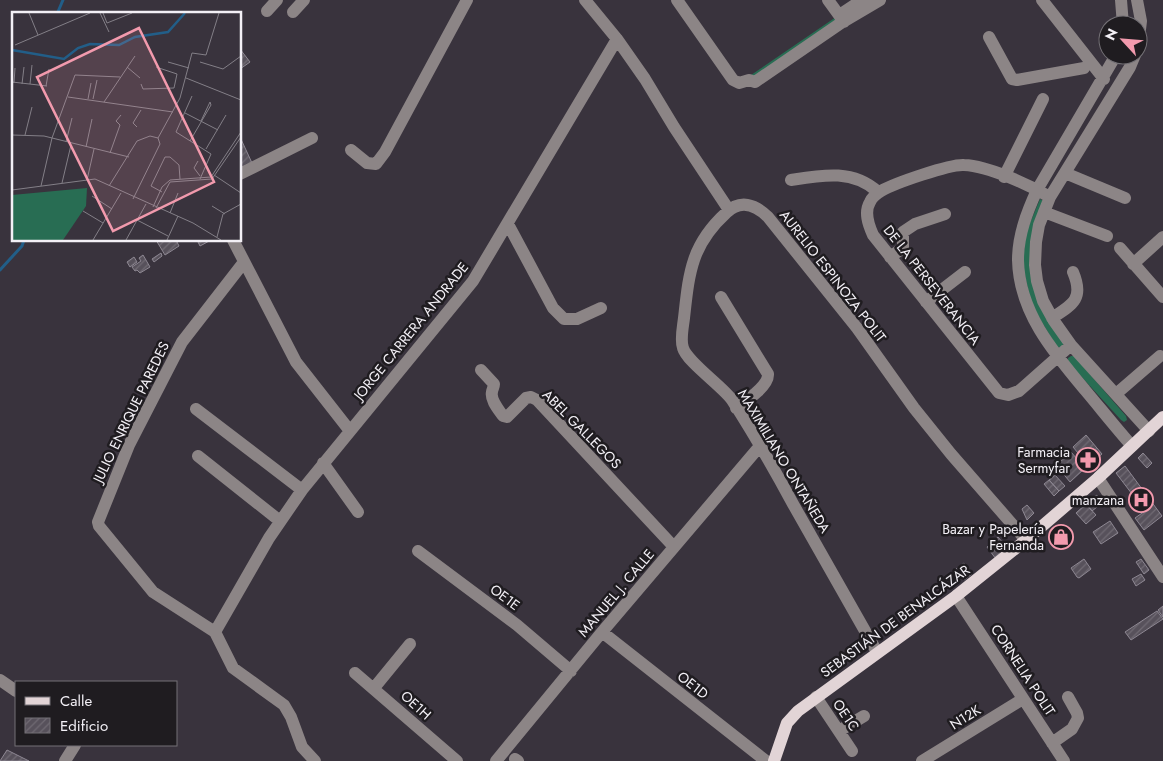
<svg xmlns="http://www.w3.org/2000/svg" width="1163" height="761" viewBox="0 0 1163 761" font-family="Jost,sans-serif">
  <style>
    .grass { fill: #286d53 }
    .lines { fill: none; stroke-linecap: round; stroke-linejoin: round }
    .stream { stroke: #225e88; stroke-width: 3 }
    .building { fill: url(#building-hatch); stroke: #8d8792 }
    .minor { stroke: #8c8586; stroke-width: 12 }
    .major { stroke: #e2d4d6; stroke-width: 12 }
    .labels { text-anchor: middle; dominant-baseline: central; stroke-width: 5; stroke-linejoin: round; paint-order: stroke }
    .street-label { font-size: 14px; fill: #f3f0f6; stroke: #1f1c20 }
    .poi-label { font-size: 14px; fill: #f3f0f6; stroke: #1f1c20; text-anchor: end }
    .inset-river { fill: none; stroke: #225e88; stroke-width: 2.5 }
    .inset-road { fill: none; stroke: #837f87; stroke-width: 1 }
    .view { fill: #f29aad; fill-opacity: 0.15; stroke: #f29aad; stroke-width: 2.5 }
    .inset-edge { fill: none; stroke: #f3f0f6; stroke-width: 2.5 }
  </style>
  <defs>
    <pattern id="building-hatch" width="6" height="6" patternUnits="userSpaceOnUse" patternTransform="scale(1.25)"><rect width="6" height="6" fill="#57515b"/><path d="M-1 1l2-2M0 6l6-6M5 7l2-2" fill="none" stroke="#706a73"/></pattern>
  </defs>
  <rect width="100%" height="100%" fill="#39333d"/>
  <path class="grass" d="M836,17L841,23L755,82L751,75Z
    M1040,199L1042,200L1043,204L1030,253L1063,343V346L1061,348L1057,347L1032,306L1023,268L1025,235Z
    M1071,356H1074L1126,416L1127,420L1124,422L1121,420L1068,362V358Z"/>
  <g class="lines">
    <path class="stream" d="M57,14L63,0
      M0,270L22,246L24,240"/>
  </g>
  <path class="building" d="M240,49L250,62L240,69Z
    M240,137L252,163L242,167L240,163Z
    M156,240H176L179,246L165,255Z
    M197,240H211L200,246Z
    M161,253L162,256L154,262L152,259Z
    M143,255L150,267L140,273L137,270L135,271L132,267L141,261L139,258Z
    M134,257L137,262L130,267L127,262Z
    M1086,435L1102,454L1088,465L1073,447Z
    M1071,452L1085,468L1070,482L1056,465Z
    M1143,453L1152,463L1147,468L1138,458Z
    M1125,466L1162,516L1144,530L1135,518L1145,511L1116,473Z
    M1055,475L1065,486L1059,491L1049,480Z
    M1049,480L1059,491L1054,496L1044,484Z
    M1097,495L1102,503L1092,511L1086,504Z
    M1086,504L1096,515L1086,524L1076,513Z
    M1027,505L1034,513L1027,520L1022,509Z
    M1110,521L1118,533L1101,544L1093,532Z
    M1061,529L1069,539L1061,545L1053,535Z
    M998,537L1008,549L996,559L987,547Z
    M1084,559L1091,569L1079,578L1077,577L1071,568Z
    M1141,559L1149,570L1144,574L1136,562Z
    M964,563L972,574L964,580L956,569Z
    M1141,574L1145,580L1136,586L1132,579Z
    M1163,606V617L1158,610Z
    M1157,611L1163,619L1131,640L1125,632Z
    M7,750L29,761H0Z"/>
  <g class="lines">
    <path class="minor" d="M585,0L617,39L645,79L674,127L729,210
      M677,0L733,80L739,83L749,80L755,82L841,23L880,0
      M828,0L844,22
      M1042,0L1104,79
      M1121,0L1123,25
      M1137,0L1141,21L1138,46
      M267,11L277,0
      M293,12L304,0
      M841,14L862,0
      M989,37L1012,79L1017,80L1084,68
      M1116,55L1037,190C1027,212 1018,235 1018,260C1019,312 1053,352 1085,390C1101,409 1116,428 1132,446
      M1135,55L1130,67L1050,197L1039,225L1036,242L1035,265L1037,281L1043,301L1054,321L1071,345L1149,431
      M351,150L367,163L376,164L385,152L467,0
      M1065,173L1125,198
      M240,174L312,138
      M1004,177L1043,99
      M791,180C822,175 853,169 878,192
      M1050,197C1029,185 989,166 964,165C950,164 895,183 881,191C876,194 872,197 870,202C864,212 868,224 873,235L999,393L1008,395L1019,391L1071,345
      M1044,212L1107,236
      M508,224L553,308L564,319H577L601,308
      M233,240L296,362L350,431
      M1120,248L1163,297
      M890,257L903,248V232L915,224L945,214
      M1133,264L1163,237
      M721,297L768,374C769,386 746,401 736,408
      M926,302L965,272
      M1052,318C1074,304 1084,298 1073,272
      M481,370L494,384C494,387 492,390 492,392C490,400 499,410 503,416L507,417L526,398L531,397L537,400L674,547
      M1116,394L1160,356
      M196,409L302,490
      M198,456L280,521
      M323,463L358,512
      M1098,478L1163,577
      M418,551L517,625L571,671
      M956,596L1064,761
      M215,632L269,538L302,490L473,281L617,39
      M215,632L153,592L99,526L98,522L129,445L182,342L244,262
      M215,632L233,668L284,705L291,717L302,747L315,761
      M602,632L766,761
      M877,652C849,603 821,554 793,504C774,469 754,434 732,400C722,386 687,362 683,348C680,340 683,327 684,318C689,273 691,245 726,213C740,199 755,204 768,217L857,328L914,408L951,454L1026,540
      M355,673L457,761
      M0,680L16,691
      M374,688L410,644
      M816,697L852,751
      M839,731L864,716
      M1052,743L1072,729L1078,718L1077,713L1068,697
      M515,759L518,761
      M65,761L75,745
      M496,761L602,632L760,446
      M922,761L1023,699"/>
    <path class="major" d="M774,761L787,723L798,711L956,596L1026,540L1098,478L1163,417"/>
  </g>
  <defs>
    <symbol id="pharmacy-ring" viewBox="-11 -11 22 22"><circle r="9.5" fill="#1f1c20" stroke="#f29aad" stroke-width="1.5"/><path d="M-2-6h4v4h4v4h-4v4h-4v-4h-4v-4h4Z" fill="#f29aad"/></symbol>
    <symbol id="hospital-ring" viewBox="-11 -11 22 22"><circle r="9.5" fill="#1f1c20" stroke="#f29aad" stroke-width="1.5"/><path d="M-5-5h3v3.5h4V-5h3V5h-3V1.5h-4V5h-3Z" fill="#f29aad"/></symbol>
    <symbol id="shop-ring" viewBox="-11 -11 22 22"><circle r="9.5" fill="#1f1c20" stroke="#f29aad" stroke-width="1.5"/><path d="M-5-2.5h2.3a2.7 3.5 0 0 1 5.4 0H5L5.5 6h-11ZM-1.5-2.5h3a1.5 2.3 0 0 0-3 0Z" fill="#f29aad"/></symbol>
  </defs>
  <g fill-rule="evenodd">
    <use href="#pharmacy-ring" x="1074" y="446" width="28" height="28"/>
    <use href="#hospital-ring" x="1127" y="486" width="28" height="28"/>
    <use href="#shop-ring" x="1047" y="523" width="28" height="28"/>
  </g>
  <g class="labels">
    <g class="street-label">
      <text transform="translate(833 276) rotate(52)">AURELIO ESPINOZA POLIT</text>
      <text transform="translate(932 285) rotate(52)">DE LA PERSEVERANCIA</text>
      <text transform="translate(411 331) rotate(-51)">JORGE CARRERA ANDRADE</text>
      <text transform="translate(131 412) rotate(-64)">JULIO ENRIQUE PAREDES</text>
      <text transform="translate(582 429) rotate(45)">ABEL GALLEGOS</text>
      <text transform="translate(784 461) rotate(59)">MAXIMILIANO ONTAÑEDA</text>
      <text transform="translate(616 593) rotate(-50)">MANUEL J. CALLE</text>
      <text transform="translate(505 597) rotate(37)">OE1E</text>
      <text transform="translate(895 621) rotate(-36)">SEBASTIÁN DE BENALCÁZAR</text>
      <text transform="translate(1023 670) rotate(57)">CORNELIA POLIT</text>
      <text transform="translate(693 685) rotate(38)">OE1D</text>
      <text transform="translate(416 705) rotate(42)">OE1H</text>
      <text transform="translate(846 715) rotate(56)">OE1C</text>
      <text transform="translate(965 717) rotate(-32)">N12K</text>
    </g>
    <g class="poi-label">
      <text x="1070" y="452">Farmacia<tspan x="1070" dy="16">Sermyfar</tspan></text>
      <text x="1124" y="500">manzana</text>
      <text x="1044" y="529">Bazar y Papelería<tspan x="1044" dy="16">Fernanda</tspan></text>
    </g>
  </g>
  <g transform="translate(12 12)">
    <rect width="229" height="229" fill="#39333d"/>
    <path d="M75,176L74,194L51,228H0V183Z" fill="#286d53"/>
    <path class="inset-river" d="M0,38L52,47L66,36L78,32L107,33L123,25L156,20L173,1"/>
    <path class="inset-road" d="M17,1L26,23M88,1L97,20M91,1L95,11L120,1M3,33L78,1M156,50L177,56M188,50L211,57L229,44M115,55L128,66M174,66L229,88M0,70L35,74M2,71L3,56M10,72L12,55M18,72L20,53M129,72L131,77L162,76L165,62L144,55M34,74L37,57M56,85L161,100M76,87L79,71M81,87L85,68M92,90L123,44M173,101L206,118M125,115L121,111L129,98M164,120L199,142L188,167M164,120L180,84M0,123L32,124L117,145M13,123L20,95M178,129L199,93L198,90L189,109M54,130L60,106M74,135L80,107M194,137L214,103M98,141L108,113L104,109L109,103M186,149L182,156L188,164M202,163L229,181M75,168L82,137M50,171L59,133M29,174L40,126L63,63L108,65M97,174L125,129L138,124L146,126M0,178L83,167L181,211L209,228M150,180L139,174L153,145H158L167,153L168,167M80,184L100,197M121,187L148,132L146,126L168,86L180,41L194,43L207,1M200,194L213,202M141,195L150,175L158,168L199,165L229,120M144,196L158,170L200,167L229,125M71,199L91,211M158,201L166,181M125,208L156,224M205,225L211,202L229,192M81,228L109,181M114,228L134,192M155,228L166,204"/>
    <path class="view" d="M127,16L202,170L101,219L25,65Z"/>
    <rect width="229" height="229" class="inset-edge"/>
  </g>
  <rect x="15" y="681" width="162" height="65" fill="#1f1c20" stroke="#747176"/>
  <rect x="25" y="697" width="25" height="8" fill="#e2d4d6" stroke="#747176"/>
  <text x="60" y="706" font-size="15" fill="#f3f0f6">Calle</text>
  <rect x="25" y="718" width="25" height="15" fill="url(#building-hatch)" stroke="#747176"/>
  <text x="60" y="731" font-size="15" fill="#f3f0f6">Edificio</text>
  <g transform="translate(1123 40) rotate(296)"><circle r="24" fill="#1f1c20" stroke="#747176"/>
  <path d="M0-4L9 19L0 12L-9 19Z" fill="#f29aad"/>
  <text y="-8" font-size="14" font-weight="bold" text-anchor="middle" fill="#f3f0f6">N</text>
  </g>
</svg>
